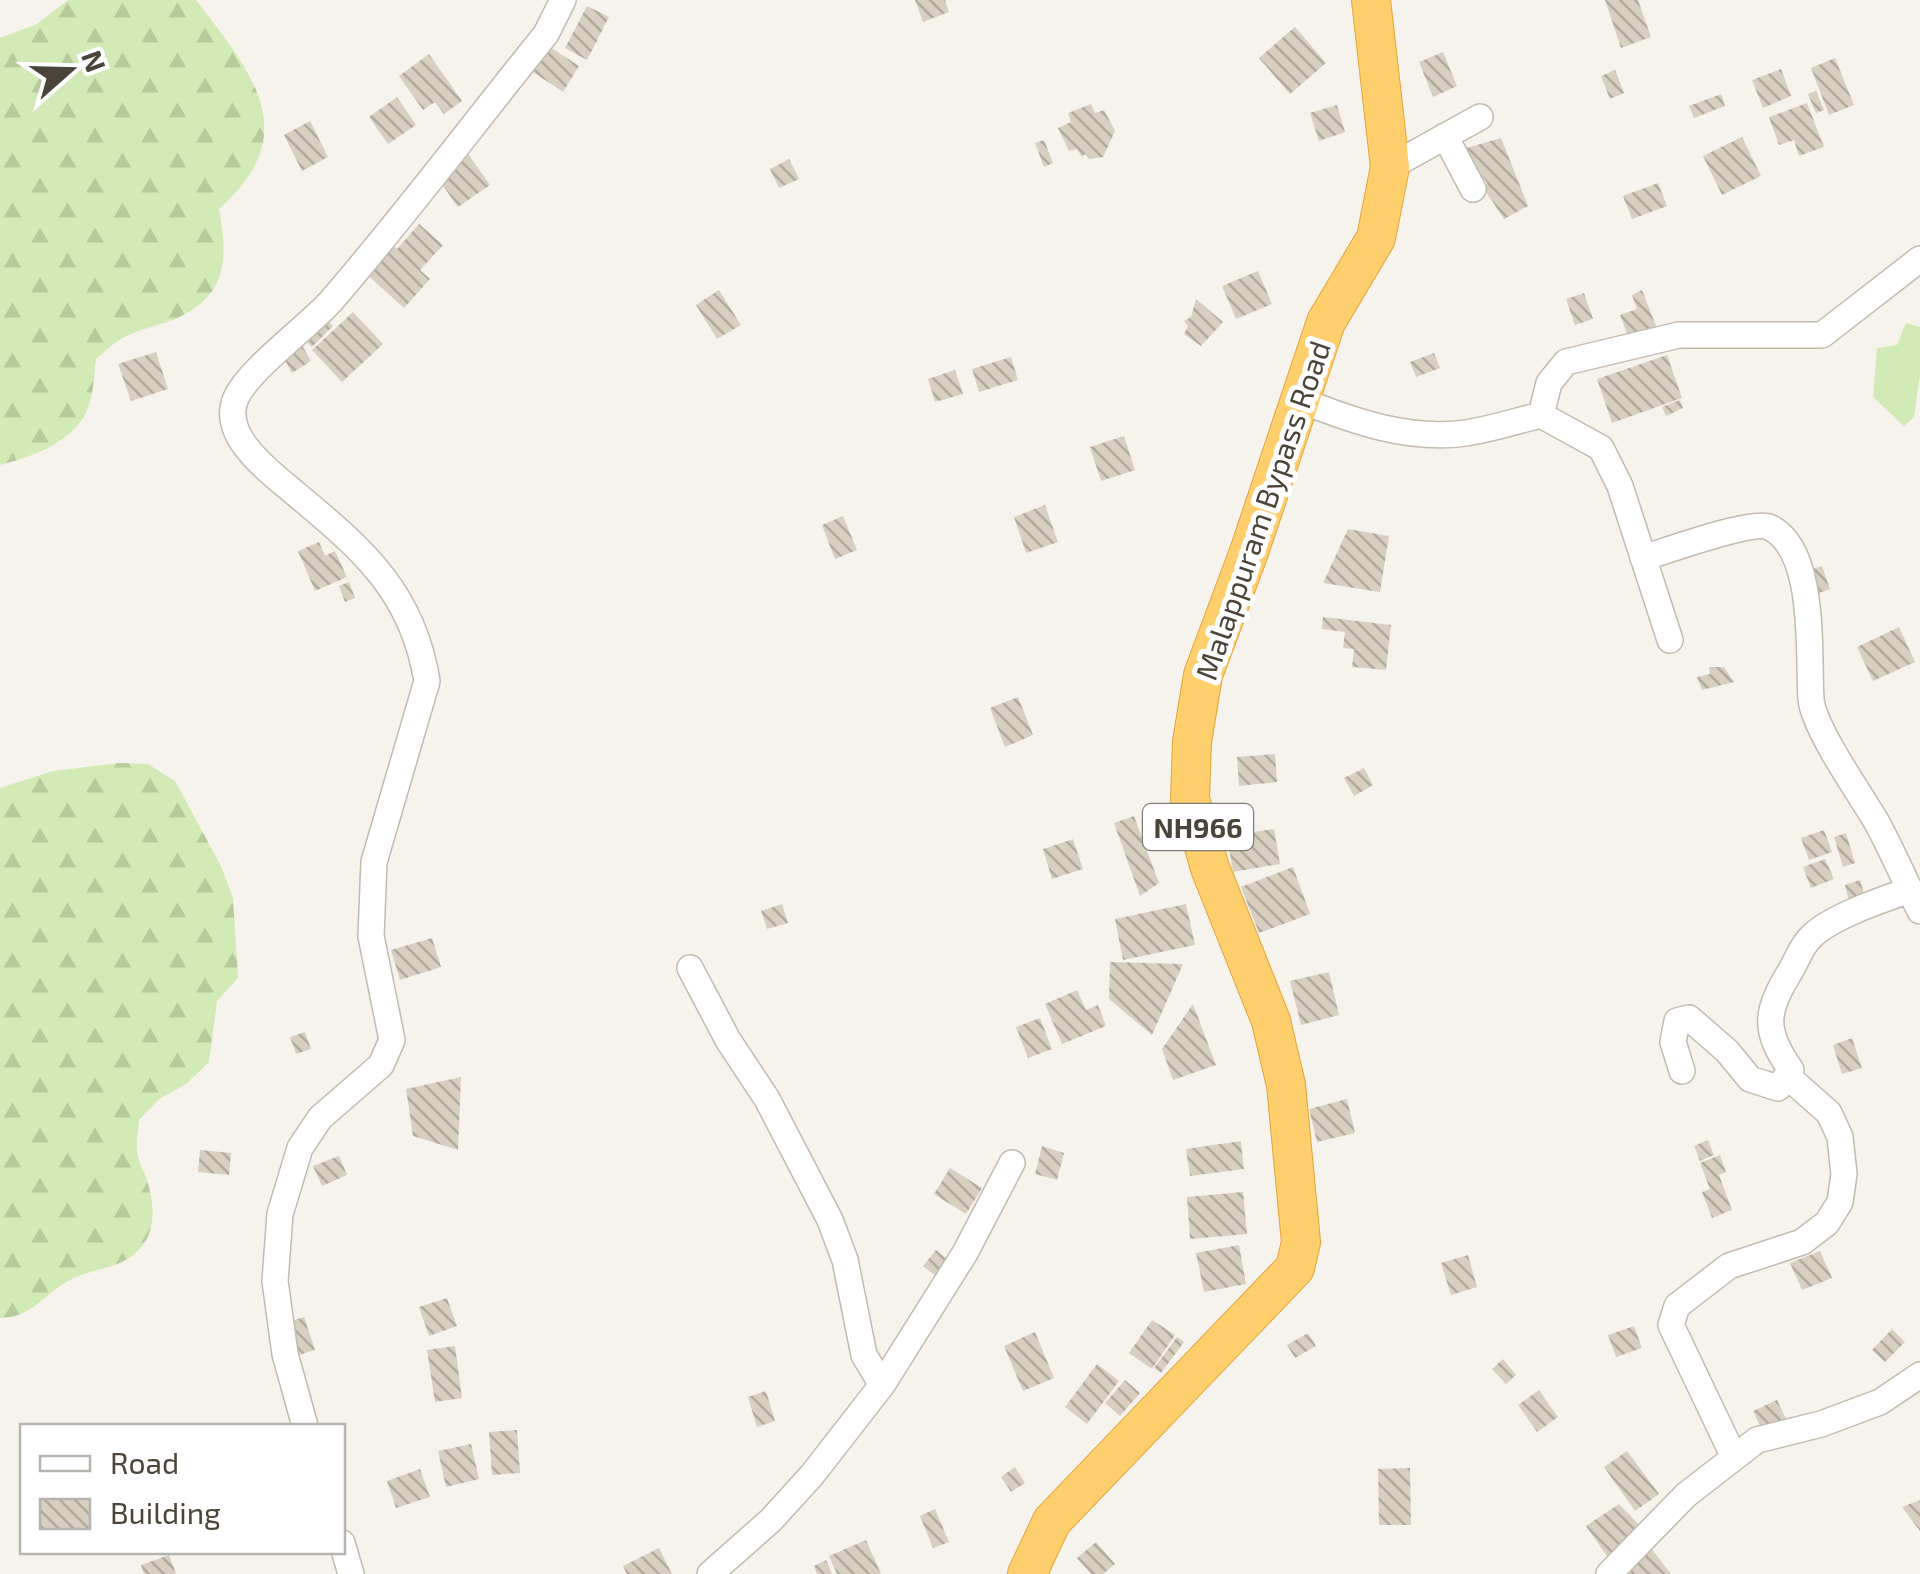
<svg xmlns="http://www.w3.org/2000/svg" width="1920" height="1574" viewBox="0 0 1920 1574" font-family="'Exo 2',sans-serif">
  <style>
    .forest { fill: url(#forest-firs) }
    .green { fill: #d2eab5 }
    .building { fill: url(#building-back-hatch) }
    .lines { fill: none; stroke-linecap: round; stroke-linejoin: round }
    .minor-casing { stroke: #c2bbae; stroke-width: 28 }
    .highway-casing { stroke: #e0a43c; stroke-width: 40 }
    .minor { stroke: #fff; stroke-width: 25 }
    .highway { stroke: #ffcf6e; stroke-width: 38 }
    .labels { text-anchor: middle; dominant-baseline: central; stroke-width: 10; stroke-linejoin: round; paint-order: stroke }
    .shield { fill: #fff; stroke: #817c74; stroke-width: 2.5 }
    .shield-label { font-size: 28px; font-weight: bold; fill: #4b4439 }
    .street-label { font-size: 30px; fill: #4b4439; stroke: #fff }
  </style>
  <defs>
    <pattern id="forest-firs" width="22" height="20" patternUnits="userSpaceOnUse" patternTransform="scale(2.5)"><rect width="22" height="20" fill="#d2eab5"/><path d="M5 1l3.5 6h-7zM16 11l3.5 6h-7z" fill="#b6ca9c"/></pattern>
    <pattern id="building-back-hatch" width="6" height="6" patternUnits="userSpaceOnUse" patternTransform="scale(2.5)"><rect width="6" height="6" fill="#d8cfc1"/><path d="M-1 5l2 2M0 0l6 6M5-1l2 2" fill="none" stroke="#b1aa9e"/></pattern>
  </defs>
  <rect width="100%" height="100%" fill="#f6f3ec"/>
  <path class="forest" d="M68,0H196C252,73 305,133 219,209C228,259 228,297 173,320C156,326 136,330 121,339C112,344 104,353 96,359C94,372 94,386 91,398C83,439 35,456 0,465V38L37,24Z
    M119,763L148,764L175,781L221,866L233,898L238,978L217,1001L209,1062L186,1084L159,1099L139,1120C138,1130 136,1141 137,1151C138,1161 144,1171 147,1180C157,1212 156,1244 124,1261C106,1270 85,1271 66,1282C43,1296 30,1318 0,1318V788L53,771Z"/>
  <path class="green" d="M1906,323L1920,327V375L1914,417L1904,426L1873,397L1877,348L1897,345Z"/>
  <path class="building" d="M915,0H945L949,12L923,22Z
    M1605,0H1638L1651,37L1621,48Z
    M587,6L609,17L587,60L565,48Z
    M1295,27L1326,63L1290,94L1259,58Z
    M550,47L579,66L563,92L533,72Z
    M1443,52L1457,86L1433,97L1419,62Z
    M429,54L462,101L444,114L435,102L423,110L399,76Z
    M1835,58L1854,105L1829,115L1811,68Z
    M1781,69L1791,96L1763,108L1752,80Z
    M1615,70L1624,93L1610,99L1601,76Z
    M1816,91L1824,110L1816,113L1808,94Z
    M1721,94L1725,106L1694,118L1689,106Z
    M397,97L416,125L388,144L369,117Z
    M1807,103L1824,147L1799,156L1794,140L1779,145L1769,117Z
    M1091,104L1095,113L1104,110L1115,131L1103,157L1090,159L1085,154L1082,157L1077,149L1069,151L1058,128L1071,122L1068,113Z
    M1337,105L1345,132L1319,141L1310,113Z
    M310,121L328,157L302,171L284,135Z
    M1742,137L1761,176L1722,195L1703,156Z
    M1501,138L1528,206L1504,219L1484,189L1487,183L1463,149Z
    M1044,140L1053,163L1044,167L1035,143Z
    M468,154L490,185L458,207L436,176Z
    M789,159L799,179L779,188L770,169Z
    M1658,183L1667,206L1632,219L1623,196Z
    M419,224L443,245L420,270L430,279L404,308L363,271L389,242L397,249Z
    M1258,271L1272,304L1236,319L1222,286Z
    M719,290L741,325L717,339L696,305Z
    M1642,290L1658,331L1630,342L1620,315L1637,309L1632,295Z
    M1584,293L1593,319L1575,325L1566,299Z
    M1196,299L1223,322L1201,346L1184,334L1188,326L1184,321L1191,317Z
    M353,312L383,344L342,382L312,350Z
    M325,318L333,326L312,347L304,339Z
    M300,342L311,361L292,373L281,353Z
    M156,352L168,389L131,401L118,364Z
    M1434,353L1440,368L1416,377L1410,362Z
    M1667,355L1682,398L1612,423L1597,379Z
    M1011,357L1018,380L979,392L972,369Z
    M955,370L963,394L935,402L928,379Z
    M1680,400L1683,408L1666,416L1662,407Z
    M1124,436L1135,470L1101,481L1090,447Z
    M1045,505L1058,542L1026,553L1014,517Z
    M843,516L857,550L835,559L822,525Z
    M1348,529L1389,536L1380,592L1323,583Z
    M319,542L325,556L335,551L347,577L315,591L298,551Z
    M1822,566L1830,589L1811,596L1803,572Z
    M349,582L355,598L345,602L339,586Z
    M1323,617L1391,625L1386,670L1352,667L1354,649L1343,648L1345,632L1322,629Z
    M1899,627L1915,662L1873,681L1857,647Z
    M1709,667H1724L1734,682L1702,690L1697,677L1710,674Z
    M1018,697L1033,735L1005,747L990,708Z
    M1275,754L1277,782L1239,786L1237,757Z
    M1364,768L1373,785L1354,796L1344,778Z
    M1134,816L1159,883L1140,896L1114,823Z
    M1274,829L1280,864L1233,872L1227,836Z
    M1824,830L1832,852L1809,860L1801,838Z
    M1846,833L1855,863L1843,867L1834,837Z
    M1073,839L1083,869L1052,879L1043,849Z
    M1825,859L1834,879L1811,888L1803,867Z
    M1293,867L1310,914L1259,933L1241,887Z
    M1860,880L1865,897L1849,901L1845,885Z
    M782,904L788,923L767,929L761,911Z
    M1186,904L1195,945L1123,960L1115,919Z
    M432,938L441,967L400,980L391,950Z
    M1110,962L1183,964L1152,1035L1109,999Z
    M1329,972L1339,1015L1301,1025L1290,981Z
    M1077,990L1086,1010L1098,1005L1106,1026L1062,1044L1045,1004Z
    M1193,1004L1216,1065L1173,1080L1162,1049Z
    M1040,1018L1052,1049L1028,1058L1016,1027Z
    M305,1032L311,1049L296,1054L290,1037Z
    M1852,1038L1862,1068L1842,1074L1833,1045Z
    M461,1077L458,1150L413,1136L406,1089Z
    M1347,1099L1355,1133L1317,1142L1309,1109Z
    M1708,1140L1714,1155L1700,1161L1694,1146Z
    M1241,1141L1244,1169L1190,1176L1186,1149Z
    M1042,1146L1064,1153L1057,1180L1035,1174Z
    M200,1150L231,1153L229,1175L198,1172Z
    M1720,1155L1726,1172L1719,1175L1732,1210L1712,1218L1702,1192L1710,1189L1700,1163Z
    M339,1156L347,1175L322,1186L313,1166Z
    M950,1168L982,1188L966,1214L934,1194Z
    M1243,1192L1247,1234L1190,1239L1187,1197Z
    M1239,1245L1246,1284L1204,1292L1196,1253Z
    M936,1250L949,1261L936,1276L923,1266Z
    M1820,1251L1832,1278L1802,1290L1790,1263Z
    M1468,1255L1477,1287L1451,1295L1441,1263Z
    M447,1298L457,1326L429,1336L419,1307Z
    M304,1317L315,1350L299,1355L289,1322Z
    M1152,1320L1175,1335L1152,1369L1129,1353Z
    M1634,1326L1642,1348L1616,1357L1608,1335Z
    M1892,1329L1905,1342L1885,1362L1872,1350Z
    M1035,1332L1054,1378L1023,1391L1004,1346Z
    M1308,1333L1316,1346L1295,1358L1287,1345Z
    M1177,1337L1184,1342L1161,1373L1154,1368Z
    M455,1346L462,1398L435,1402L427,1350Z
    M1503,1359L1516,1375L1506,1384L1492,1369Z
    M1097,1364L1119,1381L1087,1424L1065,1407Z
    M1125,1380L1140,1393L1120,1416L1105,1403Z
    M1539,1390L1558,1417L1537,1432L1518,1405Z
    M766,1391L775,1421L757,1427L748,1397Z
    M1777,1400L1787,1421L1763,1432L1753,1411Z
    M517,1430L520,1473L492,1475L489,1432Z
    M471,1444L479,1479L446,1487L438,1451Z
    M1627,1451L1659,1494L1635,1511L1604,1467Z
    M1015,1467L1025,1483L1011,1492L1001,1477Z
    M1410,1468L1411,1525H1379L1378,1469Z
    M420,1469L430,1497L396,1508L387,1481Z
    M1920,1500V1531L1902,1507Z
    M1619,1504L1644,1530L1609,1559L1586,1526Z
    M935,1509L949,1542L933,1548L920,1516Z
    M866,1540L881,1574H837L829,1556Z
    M1096,1542L1115,1564L1103,1574H1091L1077,1558Z
    M1647,1543L1671,1574H1626Z
    M659,1548L672,1574H627L623,1566Z
    M169,1555L176,1574H144L141,1565Z
    M826,1560L832,1574H817L814,1566Z"/>
  <g class="lines">
    <defs>
      <path id="minor" d="M1445,136L1473,189
        M1390,167L1480,117
        M1300,400C1353,421 1408,441 1466,433C1491,429 1516,421 1541,415
        M1643,558C1666,551 1752,520 1769,527C1817,549 1808,655 1811,699C1813,727 1860,794 1876,821C1892,850 1905,881 1920,911
        M1670,640L1620,486L1601,448L1541,415L1549,383L1566,362L1679,335H1822L1920,259
        M690,968L728,1040L767,1099L830,1220L845,1260L864,1355L882,1385
        M1682,1071L1673,1042L1677,1021L1689,1018L1727,1051L1750,1079L1778,1088L1791,1070C1762,1029 1766,1011 1791,970C1797,960 1802,945 1811,937C1830,917 1884,899 1910,890
        M305,1426L285,1354L275,1281L280,1214L300,1148L320,1118L381,1065L392,1040L371,936L374,862L427,681C412,588 358,546 290,489C266,469 220,434 236,398C248,370 309,326 332,300C406,214 475,122 546,34L563,0
        M1733,1455L1671,1325L1677,1306L1729,1266L1802,1242L1827,1223L1840,1202L1844,1174L1840,1137L1829,1113L1787,1076
        M342,1543L351,1574
        M710,1574L771,1520L812,1475L882,1385L965,1253L1012,1163
        M1609,1574L1686,1495L1757,1440L1821,1424L1880,1402L1920,1375"/>
      <path id="highway" d="M1027,1574L1052,1521L1295,1268L1301,1242L1286,1085L1271,1021L1210,868L1190,799L1192,742L1203,675L1249,552L1326,322L1376,238L1390,167L1371,0"/>
    </defs>
    <use href="#minor" class="minor-casing"/>
    <use href="#highway" class="highway-casing"/>
    <use href="#minor" class="minor"/>
    <use href="#highway" class="highway"/>
  </g>
  <g class="labels">
    <rect class="shield" x="1143" y="804" width="110" height="46" rx="8"/>
    <g class="shield-label">
      <text x="1198" y="827">NH966</text>
    </g>
    <g class="street-label">
      <text transform="translate(1262 510) rotate(-71)">Malappuram Bypass Road</text>
    </g>
  </g>
  <rect x="20" y="1424" width="325" height="130" fill="#ffffff" stroke="#b7b4b0" stroke-width="2.5"/>
  <rect x="40" y="1456" width="50" height="15" fill="#ffffff" stroke="#b7b4b0" stroke-width="2.5"/>
  <text x="110" y="1474" font-size="30" fill="#4b4439">Road</text>
  <rect x="40" y="1499" width="50" height="30" fill="url(#building-back-hatch)" stroke="#b7b4b0" stroke-width="2.5"/>
  <text x="110" y="1524" font-size="30" fill="#4b4439">Building</text>
  <g transform="translate(70 70) rotate(70)" stroke="#ffffff" stroke-width="8" paint-order="stroke">
  <path d="M0-8L18 38L0 25L-18 38Z" fill="#4b4439"/>
  <text y="-15" font-size="28" font-weight="bold" text-anchor="middle" fill="#4b4439">N</text>
  </g>
</svg>
